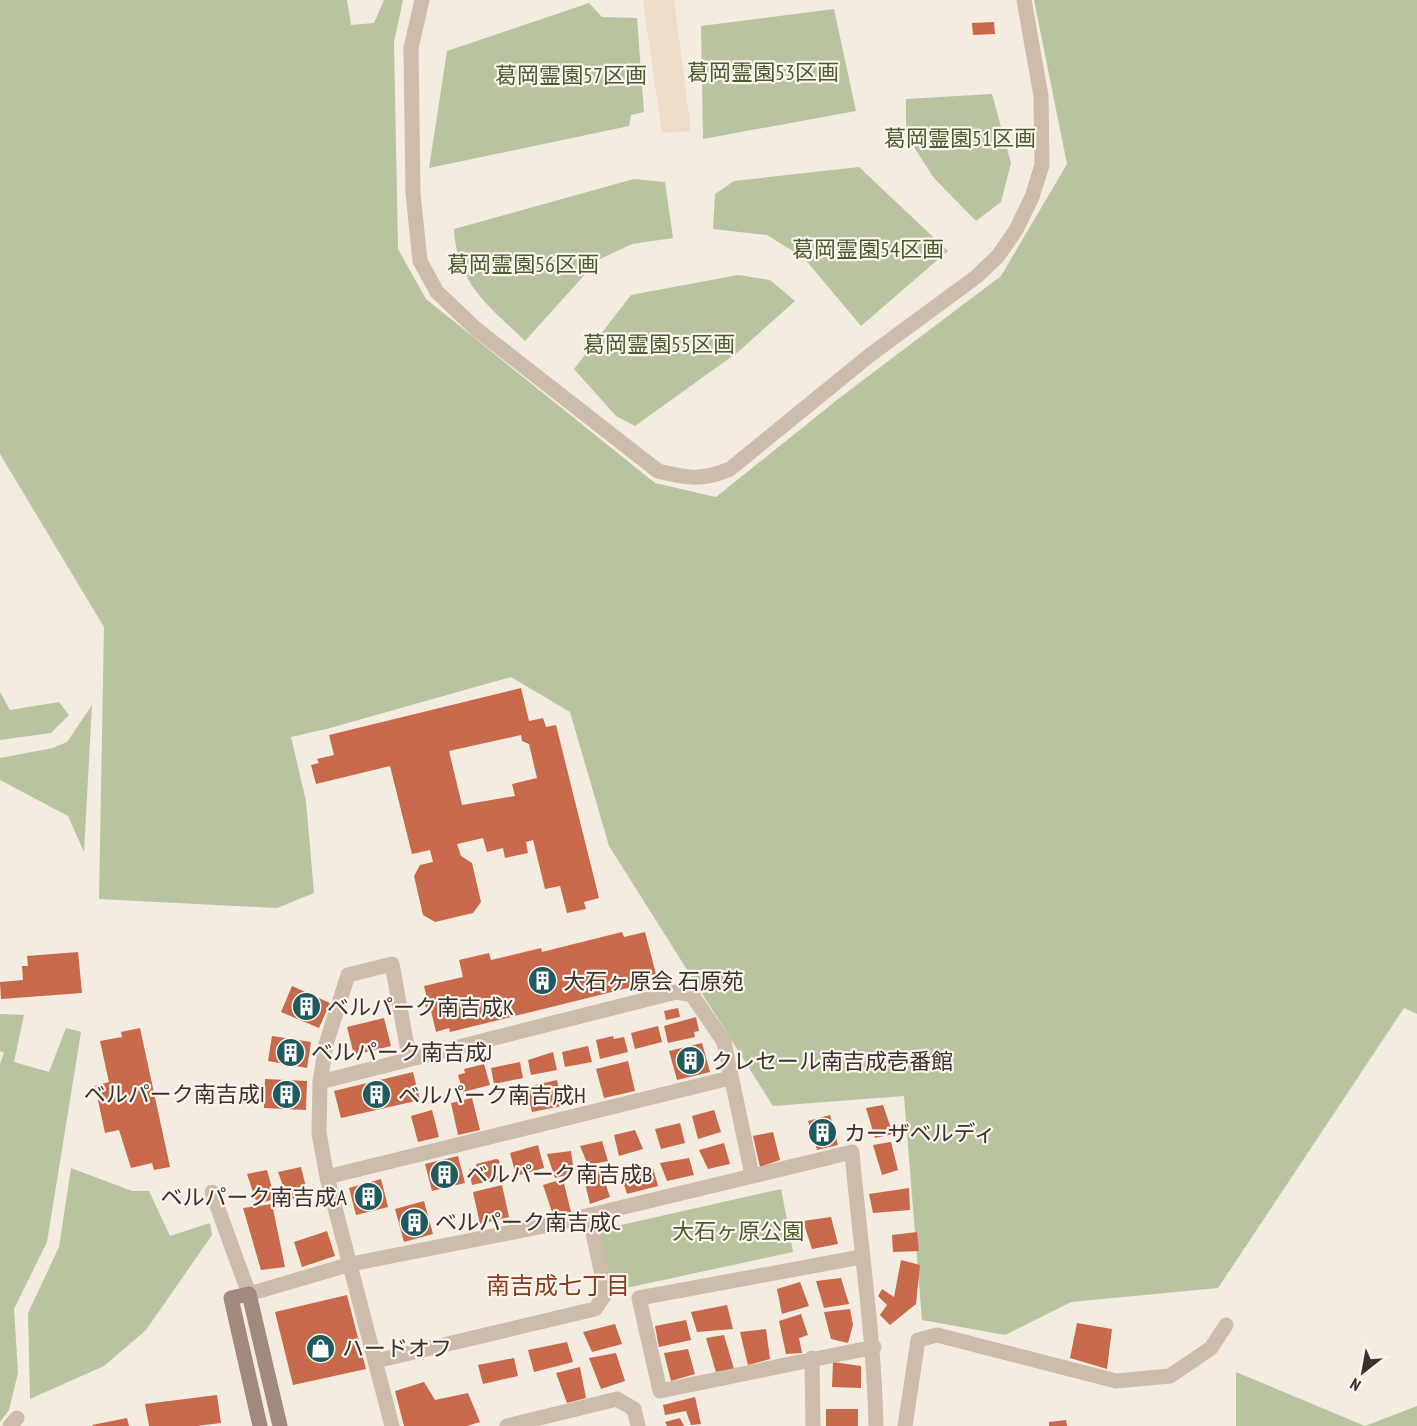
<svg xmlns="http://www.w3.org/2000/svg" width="1417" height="1426" viewBox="0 0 1417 1426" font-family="'PT Sans Narrow','Noto Sans JP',sans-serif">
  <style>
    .green { fill: #b8c4a0 }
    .plaza { fill: #ecdcc8 }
    .building { fill: #c8694b; fill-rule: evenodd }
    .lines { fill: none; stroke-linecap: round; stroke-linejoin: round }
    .street { stroke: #cdbbac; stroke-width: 15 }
    .secondary { stroke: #a18a7d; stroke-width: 15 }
    .labels { text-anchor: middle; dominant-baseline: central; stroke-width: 4.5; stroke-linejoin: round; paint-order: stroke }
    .park-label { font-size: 22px; fill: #4a5a2e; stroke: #fbf5ee }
    .poi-label { font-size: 22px; fill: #3b302b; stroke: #fbf5ee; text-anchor: start }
    .neighbourhood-label { font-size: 24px; fill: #8c3b22; stroke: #fbf5ee }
  </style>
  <rect width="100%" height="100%" fill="#f4ebe1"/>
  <path class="green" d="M0,0H347L351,25L374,23L384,0H403L394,42L398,249L426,299L655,483L716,497L842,396L1001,276L1067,164L1034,0H1417V1014L1404,1008L1218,1288L1071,1302L1005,1335L922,1320L904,1096L773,1106L609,846L570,712L511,677L330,728L291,737L306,801L314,893L277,908L99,899L104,627L0,454Z
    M589,3L602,17L637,18L644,112L631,115L629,126L429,168L447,51Z
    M834,9L856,111L703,139L701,26Z
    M992,94L1011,163L1001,202L976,221L934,178L906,135V99Z
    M859,167L948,251L861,326L804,258L767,235L713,229L715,194L734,181Z
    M634,179L665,182L673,238L632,244L598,260L525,341C488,305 457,284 454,229Z
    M738,275L770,280L795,301L738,352L635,426L616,416L574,369L631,295Z
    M0,692L10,710L59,702L69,715L51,733L0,740Z
    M92,705L84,852L68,816L0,780V758L53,748L67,742Z
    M0,1014L24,1015L14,1062L49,1072L66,1028L81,1032L47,1242L14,1309L18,1373L9,1410L0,1422V1064L4,1053L0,1051Z
    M71,1168L132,1191H149L170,1236L210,1223L212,1235L146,1330L104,1366L30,1399L28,1313L59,1247Z
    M781,1189L793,1252L612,1291L599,1230Z
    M1236,1372L1365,1426L1417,1406V1426H1236Z"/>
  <path class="plaza" d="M643,0H674L691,131L662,133Z"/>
  <path class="building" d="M994,22L995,34L973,35L972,23Z
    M521,688L529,721L543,718L546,727L556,725L599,898L584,902L586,909L567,913L560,886L545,889L533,840L526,842L528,853L505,858L503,848L487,852L483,838L457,844L461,856L472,863L481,902L473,913L435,922L423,915L414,876L420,865L433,862L430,850L412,854L390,766L316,784L311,765L319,763L317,759L334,755L329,735ZM521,735L522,741L529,744L537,778L512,784L515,796L462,805L449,751Z
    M622,932L624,937L645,932L656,974L638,978L640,985L450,1032L449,1028L436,1032L431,1011L427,1012L425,1004L428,1003L424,986L463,977L459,960L489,953L491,960L541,948L542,952Z
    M78,952L82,993L1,999L0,982L23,980L22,966H28L27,956Z
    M292,986L330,1003L319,1028L281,1012Z
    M678,1008L680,1017L666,1020L664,1011Z
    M696,1017L699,1031L694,1032L695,1037L668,1043L664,1026Z
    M384,1018L391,1046L354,1055L347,1027Z
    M658,1026L662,1042L635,1049L631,1033Z
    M140,1028L170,1167L154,1170L152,1163L131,1168L119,1130L105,1133L95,1086L109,1082L100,1041L122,1037L121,1032Z
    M272,1036L311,1042L307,1068L268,1061Z
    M613,1036L614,1039L624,1037L628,1052L600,1059L596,1040Z
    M702,1043L710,1072L677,1080L669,1051Z
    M588,1046L592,1062L565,1067L562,1052Z
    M553,1052L557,1070L531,1075L528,1060Z
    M628,1061L635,1091L604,1098L596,1069Z
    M520,1062L523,1078L494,1084L491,1068Z
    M484,1064L490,1085L463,1092L458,1075L465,1073L464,1069Z
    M413,1072L420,1100L341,1118L334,1091Z
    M265,1079L307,1081L306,1110L264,1108Z
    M557,1080L562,1106L532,1112L526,1087Z
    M472,1098L480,1130L458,1135L451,1103Z
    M883,1105L893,1134L875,1138L866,1108Z
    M432,1110L439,1137L418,1142L411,1116Z
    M714,1110L721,1132L698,1139L692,1116Z
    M830,1115L838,1145L817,1150L808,1121Z
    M680,1123L685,1143L661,1149L655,1129Z
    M635,1130L643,1149L619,1156L614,1135Z
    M773,1132L780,1160L760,1167L753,1136Z
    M602,1141L608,1161L588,1165L580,1146Z
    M891,1142L898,1170L882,1175L873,1145Z
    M724,1143L730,1164L708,1169L699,1150Z
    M538,1145L544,1168L516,1176L510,1153Z
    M571,1151L574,1173L555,1178L547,1154Z
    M458,1156L465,1183L432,1191L425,1164Z
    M689,1158L694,1175L667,1181L660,1163Z
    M496,1159L499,1160L503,1178L472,1185L469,1169L477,1167L476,1164Z
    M301,1167L308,1195L288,1200L278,1172Z
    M653,1168L658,1186L627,1194L621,1175Z
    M267,1170L275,1199L257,1204L247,1174Z
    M601,1171L610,1197L590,1204L583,1175Z
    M381,1179L388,1207L356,1215L349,1188Z
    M563,1179L571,1212L553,1215L543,1185Z
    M502,1185L509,1217L480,1224L473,1192Z
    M909,1188L910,1210L873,1213L869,1194Z
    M424,1201L433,1234L404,1242L395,1209Z
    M272,1204L285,1267L261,1270L243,1208Z
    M831,1217L838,1244L812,1249L803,1221Z
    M327,1231L335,1256L302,1267L294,1242Z
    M917,1232L919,1251L893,1252L892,1235Z
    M901,1260L920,1265L916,1304L890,1325L880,1315L887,1305L878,1296L882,1289L894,1297Z
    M841,1278L849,1304L824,1308L816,1281Z
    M800,1282L809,1306L782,1314L777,1289Z
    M347,1295L366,1369L293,1385L275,1312Z
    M727,1305L733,1329L697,1332L691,1312Z
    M850,1309L853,1325L848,1343L831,1339L824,1312Z
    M801,1314L808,1335L799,1338L802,1353L786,1354L779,1321Z
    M686,1320L691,1340L659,1347L655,1326Z
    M1077,1323L1112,1329L1107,1369L1070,1358Z
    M615,1324L622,1344L592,1352L583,1332Z
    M766,1329L770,1359L748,1365L740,1332Z
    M724,1335L734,1369L716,1372L706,1338Z
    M567,1342L573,1362L534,1372L528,1350Z
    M688,1349L695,1374L671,1381L664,1353Z
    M616,1353L625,1381L601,1389L589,1358Z
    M514,1358L518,1376L483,1384L478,1365Z
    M833,1362L861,1366V1388L832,1387Z
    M580,1367L586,1398L567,1403L556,1373Z
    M424,1382L435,1400L468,1393L480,1422L467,1426H404L395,1391Z
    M217,1395L221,1423L197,1426H149L145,1404Z
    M695,1397L701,1424L691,1425L686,1411L665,1415L663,1405Z
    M826,1409H858V1426H826Z
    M127,1418L129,1426H93L92,1425Z
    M680,1418L684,1426H667L665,1422Z
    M1066,1420L1067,1426H1049V1422Z"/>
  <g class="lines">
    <path class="street" d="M422,0L411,48L413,193L420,261L437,292L476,329L658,471C686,478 702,481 730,469L870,355L976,277L998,256L1016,230L1032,197L1042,165L1041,96L1024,0
      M320,1082L676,992L692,995L724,1042L752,1175
      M327,1177L730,1078
      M212,1192L249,1294L351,1264L549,1225L852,1152C860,1244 874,1334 876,1426
      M861,1257L639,1298L660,1391L874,1347
      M812,1358L813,1426
      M376,1361L595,1309L606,1293L589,1215
      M10,1426L17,1418
      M392,1426L327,1177L319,1133L320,1082L326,1044L348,975L392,964L409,1057
      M507,1426L617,1399L634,1409L638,1426
      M905,1426L918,1340L937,1335L1116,1381L1170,1376L1211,1348L1226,1325"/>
    <path class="secondary" d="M260,1426L231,1298L249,1294L280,1426"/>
  </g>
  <defs>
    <symbol id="building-disc" viewBox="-11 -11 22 22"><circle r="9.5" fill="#1f5a5e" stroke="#fbf5ee"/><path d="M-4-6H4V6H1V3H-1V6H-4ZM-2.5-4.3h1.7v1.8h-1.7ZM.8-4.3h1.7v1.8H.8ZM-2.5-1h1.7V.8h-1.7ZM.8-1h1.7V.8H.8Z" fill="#fff"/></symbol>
    <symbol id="shop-disc" viewBox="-11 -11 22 22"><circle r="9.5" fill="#1f5a5e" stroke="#fbf5ee"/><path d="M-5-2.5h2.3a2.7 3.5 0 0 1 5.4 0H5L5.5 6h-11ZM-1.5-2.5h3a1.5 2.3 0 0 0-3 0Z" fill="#fff"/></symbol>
  </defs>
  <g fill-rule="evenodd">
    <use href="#building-disc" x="526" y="964" width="33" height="33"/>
    <use href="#building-disc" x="290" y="990" width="33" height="33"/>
    <use href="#building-disc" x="274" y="1036" width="33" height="33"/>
    <use href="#building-disc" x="674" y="1044" width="33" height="33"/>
    <use href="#building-disc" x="270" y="1078" width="33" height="33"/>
    <use href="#building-disc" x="360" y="1078" width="33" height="33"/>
    <use href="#building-disc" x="806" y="1116" width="33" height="33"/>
    <use href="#building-disc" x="428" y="1158" width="33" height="33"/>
    <use href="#building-disc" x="352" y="1180" width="33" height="33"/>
    <use href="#building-disc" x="398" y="1206" width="33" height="33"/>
    <use href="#shop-disc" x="304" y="1332" width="33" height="33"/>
  </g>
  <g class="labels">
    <g class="park-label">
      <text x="763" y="72">葛岡霊園53区画</text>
      <text x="571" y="75">葛岡霊園57区画</text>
      <text x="960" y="138">葛岡霊園51区画</text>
      <text x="868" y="249">葛岡霊園54区画</text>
      <text x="523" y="264">葛岡霊園56区画</text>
      <text x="659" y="344">葛岡霊園55区画</text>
      <text x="738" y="1231">大石ヶ原公園</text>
    </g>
    <g class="poi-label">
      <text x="563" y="981">大石ヶ原会 石原苑</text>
      <text x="327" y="1007">ベルパーク南吉成K</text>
      <text x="311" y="1052">ベルパーク南吉成J</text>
      <text x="711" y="1061">クレセール南吉成壱番館</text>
      <text x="265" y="1094" text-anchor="end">ベルパーク南吉成I</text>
      <text x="398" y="1095">ベルパーク南吉成H</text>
      <text x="844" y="1133">カーザベルディ</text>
      <text x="466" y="1174">ベルパーク南吉成B</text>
      <text x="347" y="1197" text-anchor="end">ベルパーク南吉成A</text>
      <text x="435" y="1222">ベルパーク南吉成C</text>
      <text x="342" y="1348">ハードオフ</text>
    </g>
    <g class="neighbourhood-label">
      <text x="558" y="1285">南吉成七丁目</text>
    </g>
  </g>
  <g transform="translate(1363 1372) rotate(211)" stroke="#fbf5ee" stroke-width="4.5" paint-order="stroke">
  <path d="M0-4.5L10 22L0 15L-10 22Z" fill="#3b302b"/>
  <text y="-9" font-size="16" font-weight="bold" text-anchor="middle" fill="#3b302b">N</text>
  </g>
</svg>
